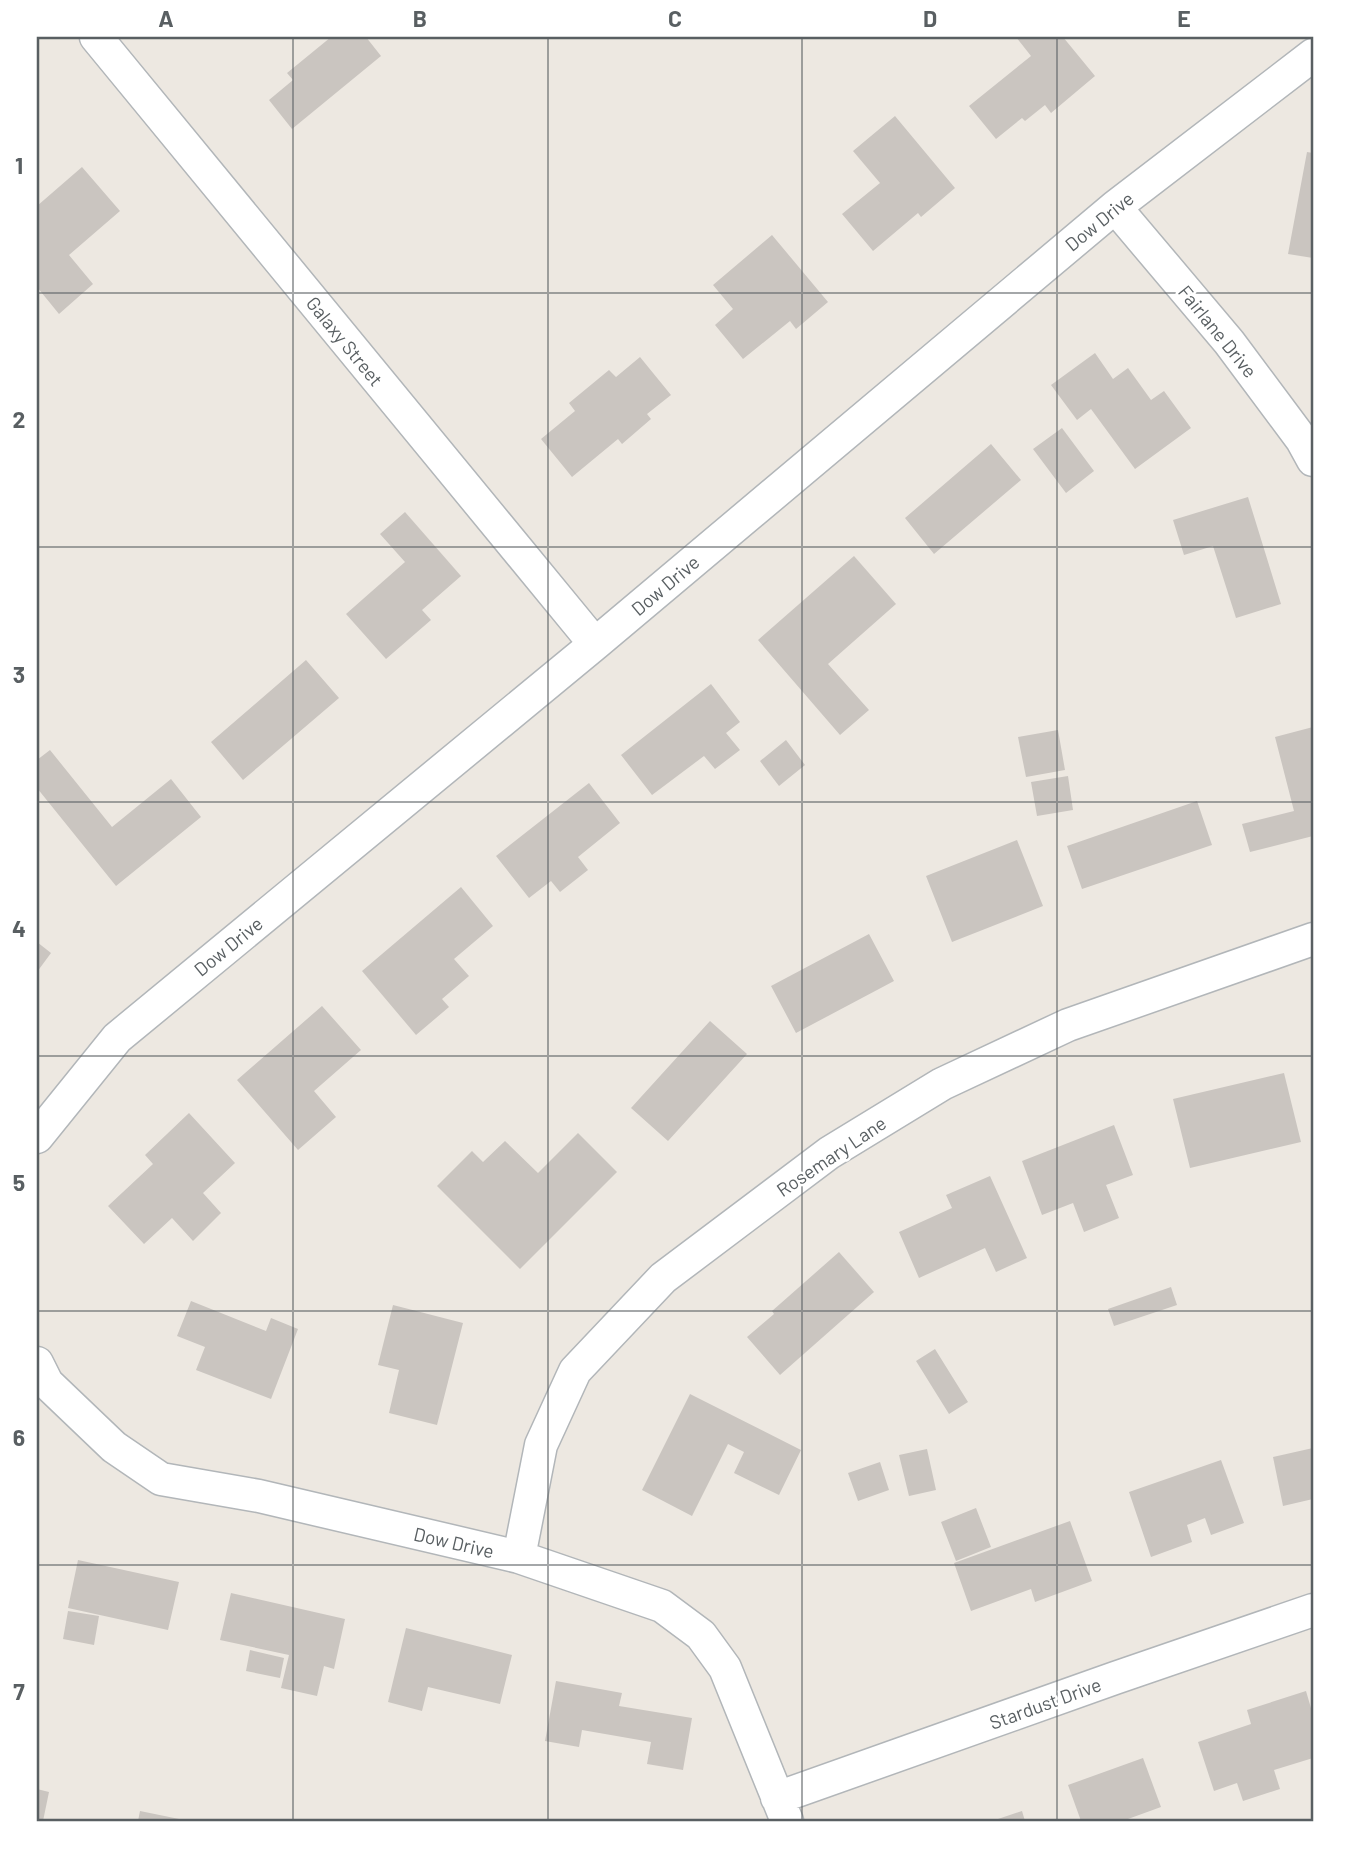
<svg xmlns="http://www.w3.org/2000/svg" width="1350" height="1858" viewBox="0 0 1350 1858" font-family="Barlow,sans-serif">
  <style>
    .building { fill: #cac5c0 }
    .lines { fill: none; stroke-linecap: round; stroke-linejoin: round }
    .minor-casing { stroke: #b2b6b9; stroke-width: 35 }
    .minor { stroke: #fff; stroke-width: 32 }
    .grid { fill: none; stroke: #595f62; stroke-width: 2; stroke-opacity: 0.55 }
    .labels { text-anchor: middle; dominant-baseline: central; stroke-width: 5; stroke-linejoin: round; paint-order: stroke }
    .street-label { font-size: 19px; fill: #595f62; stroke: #fff }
    .neatline { fill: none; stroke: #595f62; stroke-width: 2.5 }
    .grid-label { font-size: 23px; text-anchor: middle; font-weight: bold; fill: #595f62 }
  </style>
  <rect width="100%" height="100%" fill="#ede8e1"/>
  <path class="building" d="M331,37H366L381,56L292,129L269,100L293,80L287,73Z
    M1016,37H1063L1095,76L1051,113L1045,105L1025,121L1022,118L996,139L969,106L1031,56Z
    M895,116L955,188L921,217L918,213L873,251L842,214L880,183L853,151Z
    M1307,152L1313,153V258L1288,254Z
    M82,167L120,211L69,255L93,284L59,314L37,287V206Z
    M772,235L828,302L796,329L790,321L743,359L715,325L733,309L713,285Z
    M1095,353L1113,379L1128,368L1151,400L1164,391L1191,428L1135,469L1091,409L1077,420L1051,385Z
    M640,357L671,395L647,414L651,419L622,444L618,439L572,477L541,439L575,411L569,403L609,370L616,377Z
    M1062,428L1094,471L1066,493L1033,449Z
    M991,444L1021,480L934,554L905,518Z
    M1248,497L1281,604L1236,618L1213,546L1184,555L1173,520Z
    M405,512L461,576L422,610L431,620L386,659L346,614L405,562L380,534Z
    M854,556L896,604L828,664L869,710L840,735L758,640Z
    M306,660L339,698L243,780L211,742Z
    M711,684L740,722L726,733L740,750L715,769L704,756L652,795L621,755Z
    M1313,727V836L1250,852L1242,824L1294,811L1275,737Z
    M1058,730L1065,770L1026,777L1018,737Z
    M786,740L805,765L779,786L760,761Z
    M50,750L112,827L171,779L201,817L116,886L37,788V760Z
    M1068,776L1073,810L1037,816L1031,782Z
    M589,783L620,823L578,857L588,870L560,892L551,881L529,898L496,856Z
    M1197,801L1212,845L1082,889L1067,846Z
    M1017,840L1043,906L952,942L926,876Z
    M461,887L493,926L454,959L469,976L442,999L449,1007L416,1035L362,971Z
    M869,934L894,981L796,1033L771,986Z
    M37,942L51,953L37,972Z
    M322,1006L361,1050L314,1091L336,1117L298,1150L237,1080Z
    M710,1021L747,1054L668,1141L631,1108Z
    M1284,1073L1301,1142L1190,1168L1173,1099Z
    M189,1113L235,1163L203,1193L221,1213L193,1241L172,1218L144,1244L108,1206L153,1164L145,1155Z
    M1114,1125L1133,1175L1106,1185L1119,1218L1084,1232L1073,1203L1042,1215L1022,1161Z
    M578,1133L617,1172L520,1269L437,1186L472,1151L483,1162L505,1141L538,1173Z
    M990,1176L1027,1258L996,1272L985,1248L919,1278L899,1232L952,1208L946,1195Z
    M839,1252L874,1292L780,1375L747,1337L774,1314L772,1311Z
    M1171,1287L1177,1305L1114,1326L1108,1309Z
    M191,1301L266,1331L271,1318L298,1329L271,1399L196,1370L205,1347L177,1336Z
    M393,1305L463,1323L437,1425L389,1413L399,1370L378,1365Z
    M935,1349L968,1402L949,1414L916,1361Z
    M690,1394L801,1450L779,1495L734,1473L744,1452L728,1444L692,1516L642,1490Z
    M1313,1448V1499L1283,1506L1273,1457Z
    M927,1449L936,1490L909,1496L899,1455Z
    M1221,1460L1244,1523L1211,1535L1205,1518L1187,1525L1192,1542L1151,1557L1129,1492Z
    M880,1462L889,1490L858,1501L848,1473Z
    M976,1508L991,1547L956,1561L941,1522Z
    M1070,1521L1092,1581L1035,1602L1031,1589L971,1611L954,1563Z
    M78,1560L179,1582L168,1630L68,1608Z
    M231,1593L345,1619L334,1669L324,1666L317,1696L281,1688L289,1655L220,1640Z
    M68,1611L99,1616L94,1645L63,1639Z
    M406,1628L512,1655L500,1704L428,1687L422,1711L388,1702Z
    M250,1650L284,1658L280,1678L246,1671Z
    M556,1681L622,1693L619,1706L692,1718L683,1770L647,1764L651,1742L582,1730L579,1747L545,1741Z
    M1306,1691L1313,1715V1758L1274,1770L1280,1789L1243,1801L1237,1783L1214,1791L1198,1742L1251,1724L1247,1710Z
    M1143,1758L1161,1807L1128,1819L1129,1821H1081L1068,1785Z
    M37,1789L49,1792L43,1821H37Z
    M140,1811L184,1820V1821H138Z
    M1022,1811L1025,1821H992Z"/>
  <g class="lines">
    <defs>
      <path id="minor" d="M96,37L595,644
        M1115,207L1229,342L1302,440L1313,460
        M37,1137L117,1038L595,644L1115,207L1313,55
        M37,1363L47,1383L114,1447L161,1479L259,1496L519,1557L662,1606L701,1635L725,1668L787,1821
        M519,1557L541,1445L575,1371L663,1278L829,1153L942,1084L1068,1025L1313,939
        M777,1798L1115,1678L1313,1610"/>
    </defs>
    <use href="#minor" class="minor-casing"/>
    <use href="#minor" class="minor"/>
  </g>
  <path class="grid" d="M293,37V1821M548,37V1821M802,37V1821M1057,37V1821M37,293H1313M37,547H1313M37,802H1313M37,1056H1313M37,1311H1313M37,1565H1313"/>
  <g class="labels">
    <g class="street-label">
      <text transform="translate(1099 221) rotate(-39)">Dow Drive</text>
      <text transform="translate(1218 331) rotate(51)">Fairlane Drive</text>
      <text transform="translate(345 341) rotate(51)">Galaxy Street</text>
      <text transform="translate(665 585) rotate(-40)">Dow Drive</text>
      <text transform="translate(228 946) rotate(-39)">Dow Drive</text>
      <text transform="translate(831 1156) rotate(-34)">Rosemary Lane</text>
      <text transform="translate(454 1542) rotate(13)">Dow Drive</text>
      <text transform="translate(1045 1703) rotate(-20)">Stardust Drive</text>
    </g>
  </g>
  <rect width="1350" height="1858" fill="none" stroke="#ffffff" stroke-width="77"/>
  <rect x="38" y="38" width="1274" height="1782" class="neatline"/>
  <g class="grid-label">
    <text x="166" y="27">A</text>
    <text x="420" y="27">B</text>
    <text x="675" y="27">C</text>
    <text x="930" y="27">D</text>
    <text x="1184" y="27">E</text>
    <text x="19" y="174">1</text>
    <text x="19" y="428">2</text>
    <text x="19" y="683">3</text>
    <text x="19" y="937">4</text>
    <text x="19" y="1191">5</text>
    <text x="19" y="1446">6</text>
    <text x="19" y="1700">7</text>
  </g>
</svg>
